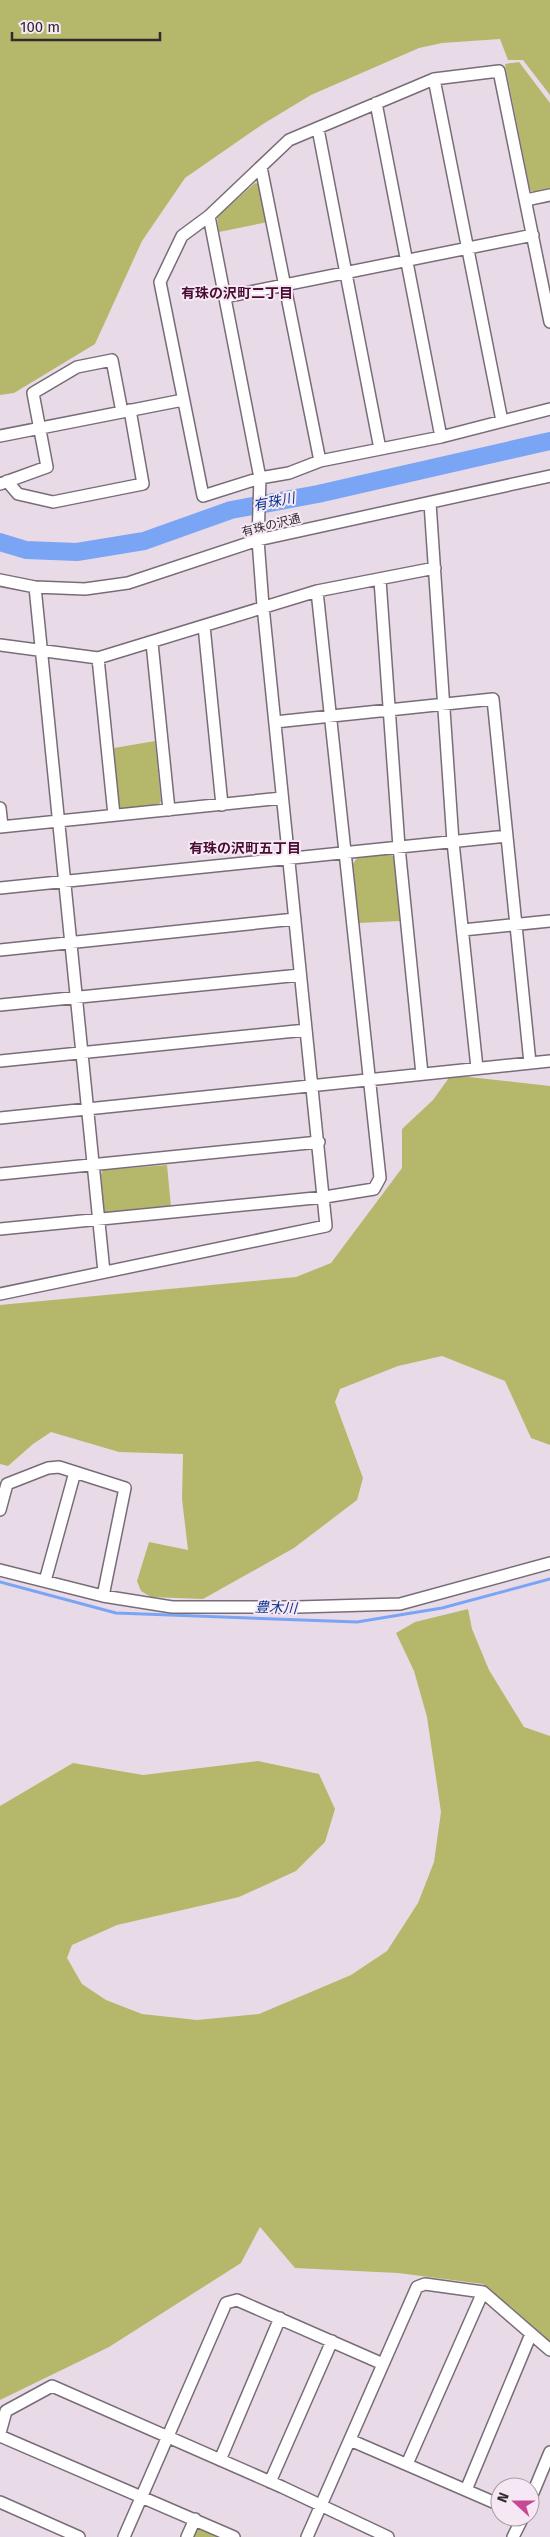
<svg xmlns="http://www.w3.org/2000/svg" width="550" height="2537" viewBox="0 0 550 2537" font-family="'Fira Sans','Noto Sans JP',sans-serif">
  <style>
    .green { fill: #b5b86a }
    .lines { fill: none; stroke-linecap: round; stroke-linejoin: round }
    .stream { stroke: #7aa5f4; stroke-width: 3 }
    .river { stroke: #7aa5f4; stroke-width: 18 }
    .minor-casing { stroke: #786d77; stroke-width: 14 }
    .minor { stroke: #fff; stroke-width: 11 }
    .labels { text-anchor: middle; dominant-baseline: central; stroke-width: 4; stroke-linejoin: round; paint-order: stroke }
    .street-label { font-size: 12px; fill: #302b2f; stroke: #f5e8f4 }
    .neighbourhood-label { font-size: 14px; font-weight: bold; fill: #490c32; stroke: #f5e8f4 }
    .water-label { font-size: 14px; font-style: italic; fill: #08358f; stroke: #f5e8f4 }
  </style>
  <rect width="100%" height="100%" fill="#e8dbe7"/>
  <path class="green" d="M0,0H550V95L523,60H508L500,39L442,43L419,48L311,95L263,124L185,178L142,241L95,344L14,393L0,395Z
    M519,62L550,103V190L535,193L530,190L505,64Z
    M255,183L260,184L268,222L219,232L217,217Z
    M155,741L161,801L159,805L122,809L118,806L114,748Z
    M391,854L394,858L400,921L359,923L353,864L357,858Z
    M451,1075L550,1086V1445L531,1438L505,1381L442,1356L398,1366L340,1389L335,1402L363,1478L357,1500L294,1548L203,1599L151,1597L141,1591L137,1581L149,1542L188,1550L182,1499L183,1454L119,1452L51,1432L33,1444L8,1466L0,1464V1305L296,1277L331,1263L402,1168V1129L433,1100Z
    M167,1165L171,1207L107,1213L104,1212L101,1174L103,1170Z
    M468,1609L472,1629L489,1670L524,1727L550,1736V2344L483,2284L398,2273L295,2268L260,2227L241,2263L109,2347L0,2400V1806L73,1763L143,1775L258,1761L319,1774L335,1809L325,1842L296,1871L239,1897L117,1925L72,1945L67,1958L82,1984L106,2000L142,2014L197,2020L259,2014L351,1975L387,1951L418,1903L434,1862L441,1812L427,1717L414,1671L396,1633L415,1622Z
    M200,2528L219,2537H190L193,2531Z"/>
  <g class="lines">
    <path class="stream" d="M0,1582L116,1613L357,1622L442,1608L550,1579"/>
    <path class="river" d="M0,542L26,550L77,552L144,541L231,510L318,494L550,441"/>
    <defs>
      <path id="minor" d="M434,79L502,421
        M376,103L441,437
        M318,129L380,449
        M261,167L320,461
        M526,200L550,195
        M225,297L533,235
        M550,322L499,71L434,79L289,140L209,216L182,236L160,282L203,496L260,478L289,473L320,461L441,437L550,409
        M0,436L183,400
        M7,481L18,494L53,502L143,484L130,410
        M0,484L47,467L33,393L77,367L112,360L122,412
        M430,503L453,842L477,1068
        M0,580L35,587L85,589L128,583L258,540L550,476
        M380,580L399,847L422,1074
        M35,587L104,1272
        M204,626L222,805
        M152,643L169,810
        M0,645L98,658L317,591L435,568
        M98,658L114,815
        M275,722L493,699L530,1063
        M0,808L2,826
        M0,827L282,798
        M0,888L507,836
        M463,930L550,921
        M0,950L295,919
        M0,1005L300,975
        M0,1061L306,1030
        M0,1118L550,1061
        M0,1174L319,1142
        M0,1229L325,1197L374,1189L380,1178L317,591
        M0,1294L326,1226L263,606L258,540L260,478L209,216
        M0,1510L7,1484L48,1468L59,1467L125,1488L103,1596
        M0,1570L103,1596L172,1607H298L400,1604L550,1563
        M45,1581L75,1472
        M0,2433L6,2411L52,2386L282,2487L388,2537
        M0,2436L234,2537
        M350,2440L500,2505
        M220,2460L280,2318
        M407,2464L483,2292
        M270,2482L332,2341
        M466,2490L531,2334
        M530,2500L550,2452
        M0,2502L79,2537
        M124,2537L226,2303L237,2300L383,2364
        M187,2537L195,2519
        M307,2537L417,2287L425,2284L483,2292L550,2350
        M513,2537L523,2517"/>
    </defs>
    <use href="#minor" class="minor-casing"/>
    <use href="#minor" class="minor"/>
  </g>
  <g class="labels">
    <g class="street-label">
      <text transform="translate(271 525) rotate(-14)">有珠の沢通</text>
    </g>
    <g class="neighbourhood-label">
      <text x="237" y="293">有珠の沢町二丁目</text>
      <text x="245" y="848">有珠の沢町五丁目</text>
    </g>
    <g class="water-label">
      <text transform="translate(274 502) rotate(-11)">有珠川</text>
      <text transform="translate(276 1608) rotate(2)">豊木川</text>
    </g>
  </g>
  <g transform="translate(515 2502) rotate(291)"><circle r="24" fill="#f5e8f4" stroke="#a69ca5"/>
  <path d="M0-4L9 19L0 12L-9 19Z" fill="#c74894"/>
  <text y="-8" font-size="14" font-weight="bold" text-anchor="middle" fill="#302b2f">N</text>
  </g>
  <path d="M12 32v8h148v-8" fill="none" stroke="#302b2f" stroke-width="2.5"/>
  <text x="20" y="32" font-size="15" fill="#302b2f" stroke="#f5e8f4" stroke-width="4" paint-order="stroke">100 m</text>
</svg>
